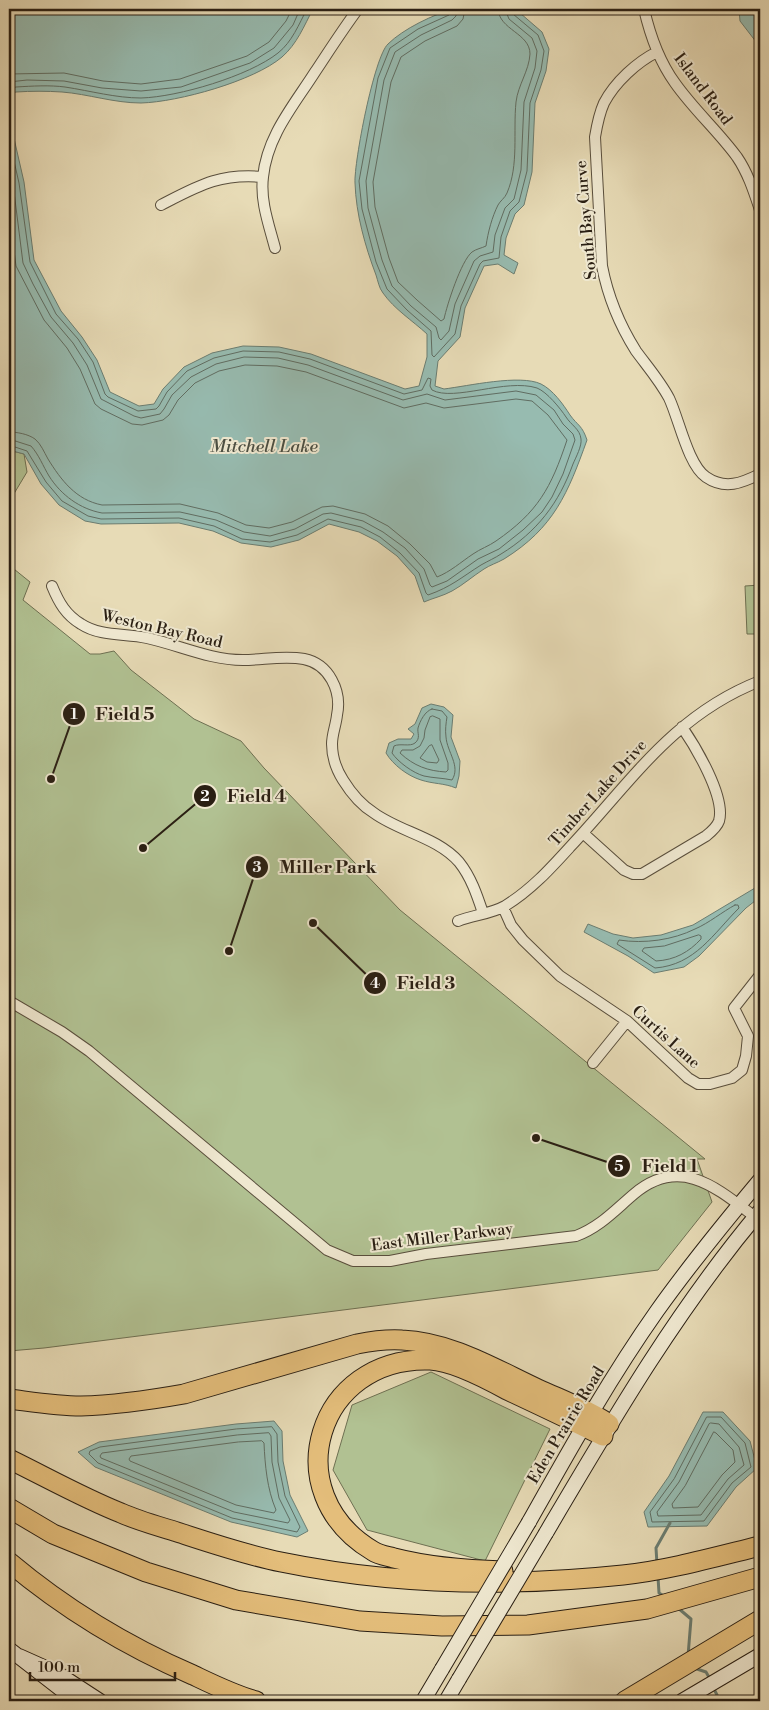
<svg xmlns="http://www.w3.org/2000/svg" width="769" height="1710" viewBox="0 0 769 1710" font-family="'Libre Bodoni',serif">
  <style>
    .green { fill: #b1c192; stroke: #6e7052 }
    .water { fill: #97bbb0; stroke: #6b7d71 }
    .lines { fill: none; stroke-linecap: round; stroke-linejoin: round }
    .shore { stroke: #606d62; stroke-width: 1 }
    .stream { stroke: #6b7d71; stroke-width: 3 }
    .street-casing { stroke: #594e3c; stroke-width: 12 }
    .secondary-casing { stroke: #2a1f13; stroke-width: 16 }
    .highway-casing { stroke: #2a1f13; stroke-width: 21 }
    .street { stroke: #efe8d0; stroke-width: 10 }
    .secondary { stroke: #efe8d0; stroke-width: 14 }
    .highway { stroke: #e4be7b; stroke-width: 19 }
    .secondary-bridge-casing { stroke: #2a1f13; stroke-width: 16; stroke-linecap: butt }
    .secondary-bridge { stroke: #efe8d0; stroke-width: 14 }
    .labels { text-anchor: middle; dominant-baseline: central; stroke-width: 4; stroke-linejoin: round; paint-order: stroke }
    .street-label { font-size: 16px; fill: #2a1f13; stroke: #efe8d0 }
    .water-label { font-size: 18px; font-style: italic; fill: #4b4e42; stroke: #efe8d0 }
    .leader { fill: none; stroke: #2a1f13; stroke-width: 2 }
    .callout-dot { fill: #2a1f13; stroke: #efe8d0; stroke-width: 2 }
    .mark-label { font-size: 15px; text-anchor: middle; font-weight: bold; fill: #fff }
    .callout-label { font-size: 18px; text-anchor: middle; font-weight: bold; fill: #2a1f13; stroke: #efe8d0; stroke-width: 4; stroke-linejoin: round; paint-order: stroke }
  </style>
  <rect width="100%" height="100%" fill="#e7dbb6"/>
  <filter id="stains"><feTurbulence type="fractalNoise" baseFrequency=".004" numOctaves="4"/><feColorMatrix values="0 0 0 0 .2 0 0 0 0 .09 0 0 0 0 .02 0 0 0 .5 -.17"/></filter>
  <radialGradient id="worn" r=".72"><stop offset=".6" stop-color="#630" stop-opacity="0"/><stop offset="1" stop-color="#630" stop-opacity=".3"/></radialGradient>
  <path class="green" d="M9,450L24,454L27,472L9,502Z
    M9,565L30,582L23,600L90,654H100L114,651L131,670L194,719L241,741L264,768L400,910L705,1159H697L712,1202L658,1270L44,1348L9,1351Z
    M760,585V634H747L745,586Z
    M431,1372L550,1429L485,1561L367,1530L333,1470L352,1405Z"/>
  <path class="water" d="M9,9H313C304,26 297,44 282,57C254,81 178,102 141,103C114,103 88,94 62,92C47,91 31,91 16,92L9,94Z
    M454,9H513L520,13L542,32L549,49L546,71L535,103L532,172L524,205L515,214L506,238L504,255L518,263L514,274L498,264L484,266L465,308L460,337L438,361L435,386L444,389C468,386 520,374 541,384C553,390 563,404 570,415C578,426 582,425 587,440C568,493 554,528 504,559C497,563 490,565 484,569C473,576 463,585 452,591C443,596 433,598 424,602L415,576L397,556L377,541L359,532L329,524L299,540L271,547L241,543L213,531L179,523L101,524L85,521L59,505L41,484L24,454L9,450V125L13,134L24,182L34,260L61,311L82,337L97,360L110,392L139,406L154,404L163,389L184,367L212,353L243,346L279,347L311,354L405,389L419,386L427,357V334C413,321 394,309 383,293C379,288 378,281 376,275C365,246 356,214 355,183C354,162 374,57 388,44C403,29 434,14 454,9Z
    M739,9H760V47L740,21Z
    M431,704L444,707L453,715L451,737L460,761L459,776L456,788C444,783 433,784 421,780C408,776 393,765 386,753L389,743L398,739H411L414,734L408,729L415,724L422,708Z
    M760,885V897L746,908L699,956L684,967L654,973L628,956L584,932L588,924L613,934L633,938L661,935L693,925Z
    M703,1412H723L750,1441L757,1468L736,1487L707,1526L648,1527L644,1512L669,1476Z
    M274,1421L282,1431L283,1461L290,1495L308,1531L297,1537L231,1522L95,1467L78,1452L99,1442L236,1424Z"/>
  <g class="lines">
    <path class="shore" d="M451,9L449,15L418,29L390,48L378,78L359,181L362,209L376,262L387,289L407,310L431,331L432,355L434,357L455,334L461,306L480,264L483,261L499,258L501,237L510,211L519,202L527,171L530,103L541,70L544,51L538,35L513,14L512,9
      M457,9L456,16L452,20L421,35L395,52L384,80L366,181L368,208L382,260L392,286L411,306L436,327L439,338L441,340L449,331L455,304L474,261L480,256L493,252L495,235L505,208L514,199L521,170L524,102L535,68L537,51L532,38L509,19L505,9
      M465,9L463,19L457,26L425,41L401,57L391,82L373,182L375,207L389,258L398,282L417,300L441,321L444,319C447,305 461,261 472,252C476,249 482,248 486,246C488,232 492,217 498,205C500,201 505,198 507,193C519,165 513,132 516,102C518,85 529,71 530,54C530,33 499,30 498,9
      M9,74L64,73L103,81L141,84L180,79L247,56L269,42L286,21L292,9
      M9,82L27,80L64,81L102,88L141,91L181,87L250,63L274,48L293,25L300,9
      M9,89L16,87C32,86 50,85 65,87C91,91 116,98 141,98C178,97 249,76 278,53C292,42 299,24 307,9
      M9,139L19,183L30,262L56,314L78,339L93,362L105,394L108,397L138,411L156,409L159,406L167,392L187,371L214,358L243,351L279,352L310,359L404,394L422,390L428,378L431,379L430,386L432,390C454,402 506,378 537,388C547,392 560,408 566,417C571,425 580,429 581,439C582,446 576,457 573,464C559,503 537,532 501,554C495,558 488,561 481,565C462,577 451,587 428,595L426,593L419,573L400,553L380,537L361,527L328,519L297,535L270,542L242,539L214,526L179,518L101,519L88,516L62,501L46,482L27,451L9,445
      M9,166L13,184L23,263L33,284L51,317L73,343L87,365L101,399L134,416L141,418L160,414L164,409L172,395L191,377L216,364L244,357L278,358L308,365L403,400L427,394L445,400L516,391L536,395L554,410L563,424L573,434L575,440L563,474L552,497L542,512L523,530L499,549L478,559L447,581L432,587L430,585L424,569L405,548L383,532L363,521L331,513L323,514L295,529L270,536L244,532L216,520L180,512L102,513C80,509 61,495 49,476C43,466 39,455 31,446L9,439
      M9,212L16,266L44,320L67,348L80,369L95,404L101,409L132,424L142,425L163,420L169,415L178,400L195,383L219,371L245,365L277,366L306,372L404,408L426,403L444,408L516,399L532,401L548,415L567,440C551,488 538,512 496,541C489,546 480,549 473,554C461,562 450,572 437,577L430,564L410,544L388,526L365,514L333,506L322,507L292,522L269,528L246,525L218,513L180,504L102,505C76,500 61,480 48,459C44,452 41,444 35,439C28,434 17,432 9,432
      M432,709L442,711L447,717C446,723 445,730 446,737C447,752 461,766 452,780C443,778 433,778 424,776C413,773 398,762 392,753L394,746C400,743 410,747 415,743C421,738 417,733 418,728C420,721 425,711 432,709Z
      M433,716L440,719V740L448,763V770L446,772C428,771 414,766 400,753L402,750H413L420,746L424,738L425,730L430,717Z
      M432,745L439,760L437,763L427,762L420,758L429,746Z
      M735,905H738L739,908C713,934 695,965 655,968L617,944L619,940C644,944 673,940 695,929C709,923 722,912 735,905Z
      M699,935L701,936V939C689,952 675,960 656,961L642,951L644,948L664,946Z
      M707,1417H721L745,1443L751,1467L732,1483L704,1521L652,1522L650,1512L674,1479Z
      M711,1423L719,1424L739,1447L744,1465L728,1479L701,1515L658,1516L657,1512L679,1482L709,1424Z
      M272,1427L277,1434L278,1462L285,1496L300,1527L297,1532L232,1518L98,1463L89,1454L90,1451L100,1447L236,1429Z
      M714,1432L716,1433L733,1450L735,1462L722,1475L698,1507L673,1508L672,1504L685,1486Z
      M269,1433L271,1436L272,1462L279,1498L290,1520L288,1523L234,1512L101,1458L100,1456L102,1453L237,1435Z
      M262,1441L264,1443C265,1465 267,1489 276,1510L274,1513L236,1505L130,1461L129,1459L131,1456L238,1442Z"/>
    <path class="stream" d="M657,1564L656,1548L670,1523
      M658,1577L659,1593L664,1596
      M678,1608L691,1619L688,1656
      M694,1668L706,1672L710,1679
      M713,1687L718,1697L722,1701"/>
    <defs>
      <path id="street" d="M644,9C650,35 659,61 675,83C694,110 718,131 737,157C748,173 754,192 760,210
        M657,52C637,62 615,82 604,103C599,114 597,125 595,137L602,266C608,297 619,324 636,351C647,366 660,381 669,398C679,419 688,465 706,477C725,490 742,483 760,474
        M161,205C198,186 219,173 263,177
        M275,248C269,225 260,201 263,177C267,136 294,105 315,72C329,51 343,29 358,9
        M52,586C59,603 66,615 81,624C101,637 125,633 147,638C179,645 210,660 243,660C263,660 284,655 304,659C329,664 342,691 337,715C336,725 332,734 332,744C332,757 336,769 343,780C351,793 361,805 374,813C400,832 437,837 459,862C471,877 477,895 483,913
        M583,833L624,870L633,874H642L706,836C711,832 717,827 719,821C726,797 695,746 682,727
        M503,907L511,925L523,940L560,976L627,1021L688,1078L698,1084H710L732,1078L742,1070L746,1056L748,1036L734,1008L760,975
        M458,921C473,915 491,914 505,906C531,890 550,869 570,847C631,782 673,715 760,681
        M9,1001L62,1032L89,1051L327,1250L353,1261H390L426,1254L576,1236C600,1227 615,1210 634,1194C680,1155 717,1188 755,1217
        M593,1063L627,1021"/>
      <path id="secondary" d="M529,1522C569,1451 609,1379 657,1311C689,1266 724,1223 760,1180
        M546,1533C612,1421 676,1311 760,1211
        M9,1649L76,1701
        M19,1656L57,1673L100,1701
        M423,1701L442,1669
        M446,1701L459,1679
        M682,1701L760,1655"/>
      <path id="highway" d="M9,1399C33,1402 57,1406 81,1406C116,1405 150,1400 184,1394L357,1344C372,1341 387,1339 402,1340C451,1342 495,1369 538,1389C562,1400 587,1409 609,1424
        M9,1459C46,1477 83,1498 121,1513C139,1521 158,1526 177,1532C211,1543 246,1555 281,1562C393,1585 509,1587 623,1575C669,1570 715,1557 760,1546
        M9,1508L53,1534L146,1572L236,1600L360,1621L442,1626L528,1625L647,1609L760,1577
        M9,1562C65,1609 126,1646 193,1675C214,1685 234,1695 256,1701
        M503,1571C467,1570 429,1567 394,1558C387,1556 379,1555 373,1551C275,1493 317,1356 430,1360C453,1361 487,1379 507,1390C539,1405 571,1420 603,1436
        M625,1701L760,1620"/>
    </defs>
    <use href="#street" class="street-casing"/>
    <use href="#secondary" class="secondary-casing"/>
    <use href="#highway" class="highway-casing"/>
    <use href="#street" class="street"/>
    <use href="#secondary" class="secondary"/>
    <use href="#highway" class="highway"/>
    <defs>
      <path id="secondary-bridge" d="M442,1669L529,1522
        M459,1679L546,1533"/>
    </defs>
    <use href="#secondary-bridge" class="secondary-bridge-casing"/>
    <use href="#secondary-bridge" class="secondary-bridge"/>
  </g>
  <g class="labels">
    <g class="street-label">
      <text transform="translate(703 89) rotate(53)">Island Road</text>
      <text transform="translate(586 220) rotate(-95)">South Bay Curve</text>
      <text transform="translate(162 629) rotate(13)">Weston Bay Road</text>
      <text transform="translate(598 793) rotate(-48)">Timber Lake Drive</text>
      <text transform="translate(666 1037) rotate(42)">Curtis Lane</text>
      <text transform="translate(442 1237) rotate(-7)">East Miller Parkway</text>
      <text transform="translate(566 1425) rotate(-59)">Eden Prairie Road</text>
    </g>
    <g class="water-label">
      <text x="264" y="446">Mitchell Lake</text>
    </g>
  </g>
  <path class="leader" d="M51 779L74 714M143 848L205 796M229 951L257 867M313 923L375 983M536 1138L619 1166"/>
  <g class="callout-dot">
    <circle cx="51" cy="779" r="5"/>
    <circle cx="143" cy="848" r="5"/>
    <circle cx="229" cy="951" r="5"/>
    <circle cx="313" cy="923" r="5"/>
    <circle cx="536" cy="1138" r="5"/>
    <circle cx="74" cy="714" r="12"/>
    <circle cx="205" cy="796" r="12"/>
    <circle cx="257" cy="867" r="12"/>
    <circle cx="375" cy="983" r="12"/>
    <circle cx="619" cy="1166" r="12"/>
  </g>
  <g class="mark-label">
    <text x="74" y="719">1</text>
    <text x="205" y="801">2</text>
    <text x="257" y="872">3</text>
    <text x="375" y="988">4</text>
    <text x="619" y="1171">5</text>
  </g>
  <g class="callout-label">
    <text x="125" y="720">Field 5</text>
    <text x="257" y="802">Field 4</text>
    <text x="328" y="873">Miller Park</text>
    <text x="426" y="989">Field 3</text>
    <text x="670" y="1172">Field 1</text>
  </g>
  <rect width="769" height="1710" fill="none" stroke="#e7dbb6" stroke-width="30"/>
  <rect x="10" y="10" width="749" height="1690" fill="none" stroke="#2a1f13" stroke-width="2.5"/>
  <rect x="15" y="15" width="739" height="1680" fill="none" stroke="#2a1f13"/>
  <path d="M30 1672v8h145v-8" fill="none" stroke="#2a1f13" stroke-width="2.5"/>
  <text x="38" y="1672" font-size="15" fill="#2a1f13" stroke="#efe8d0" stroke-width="4" paint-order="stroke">100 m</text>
  <rect width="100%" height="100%" filter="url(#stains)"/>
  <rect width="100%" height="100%" fill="url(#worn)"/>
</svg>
